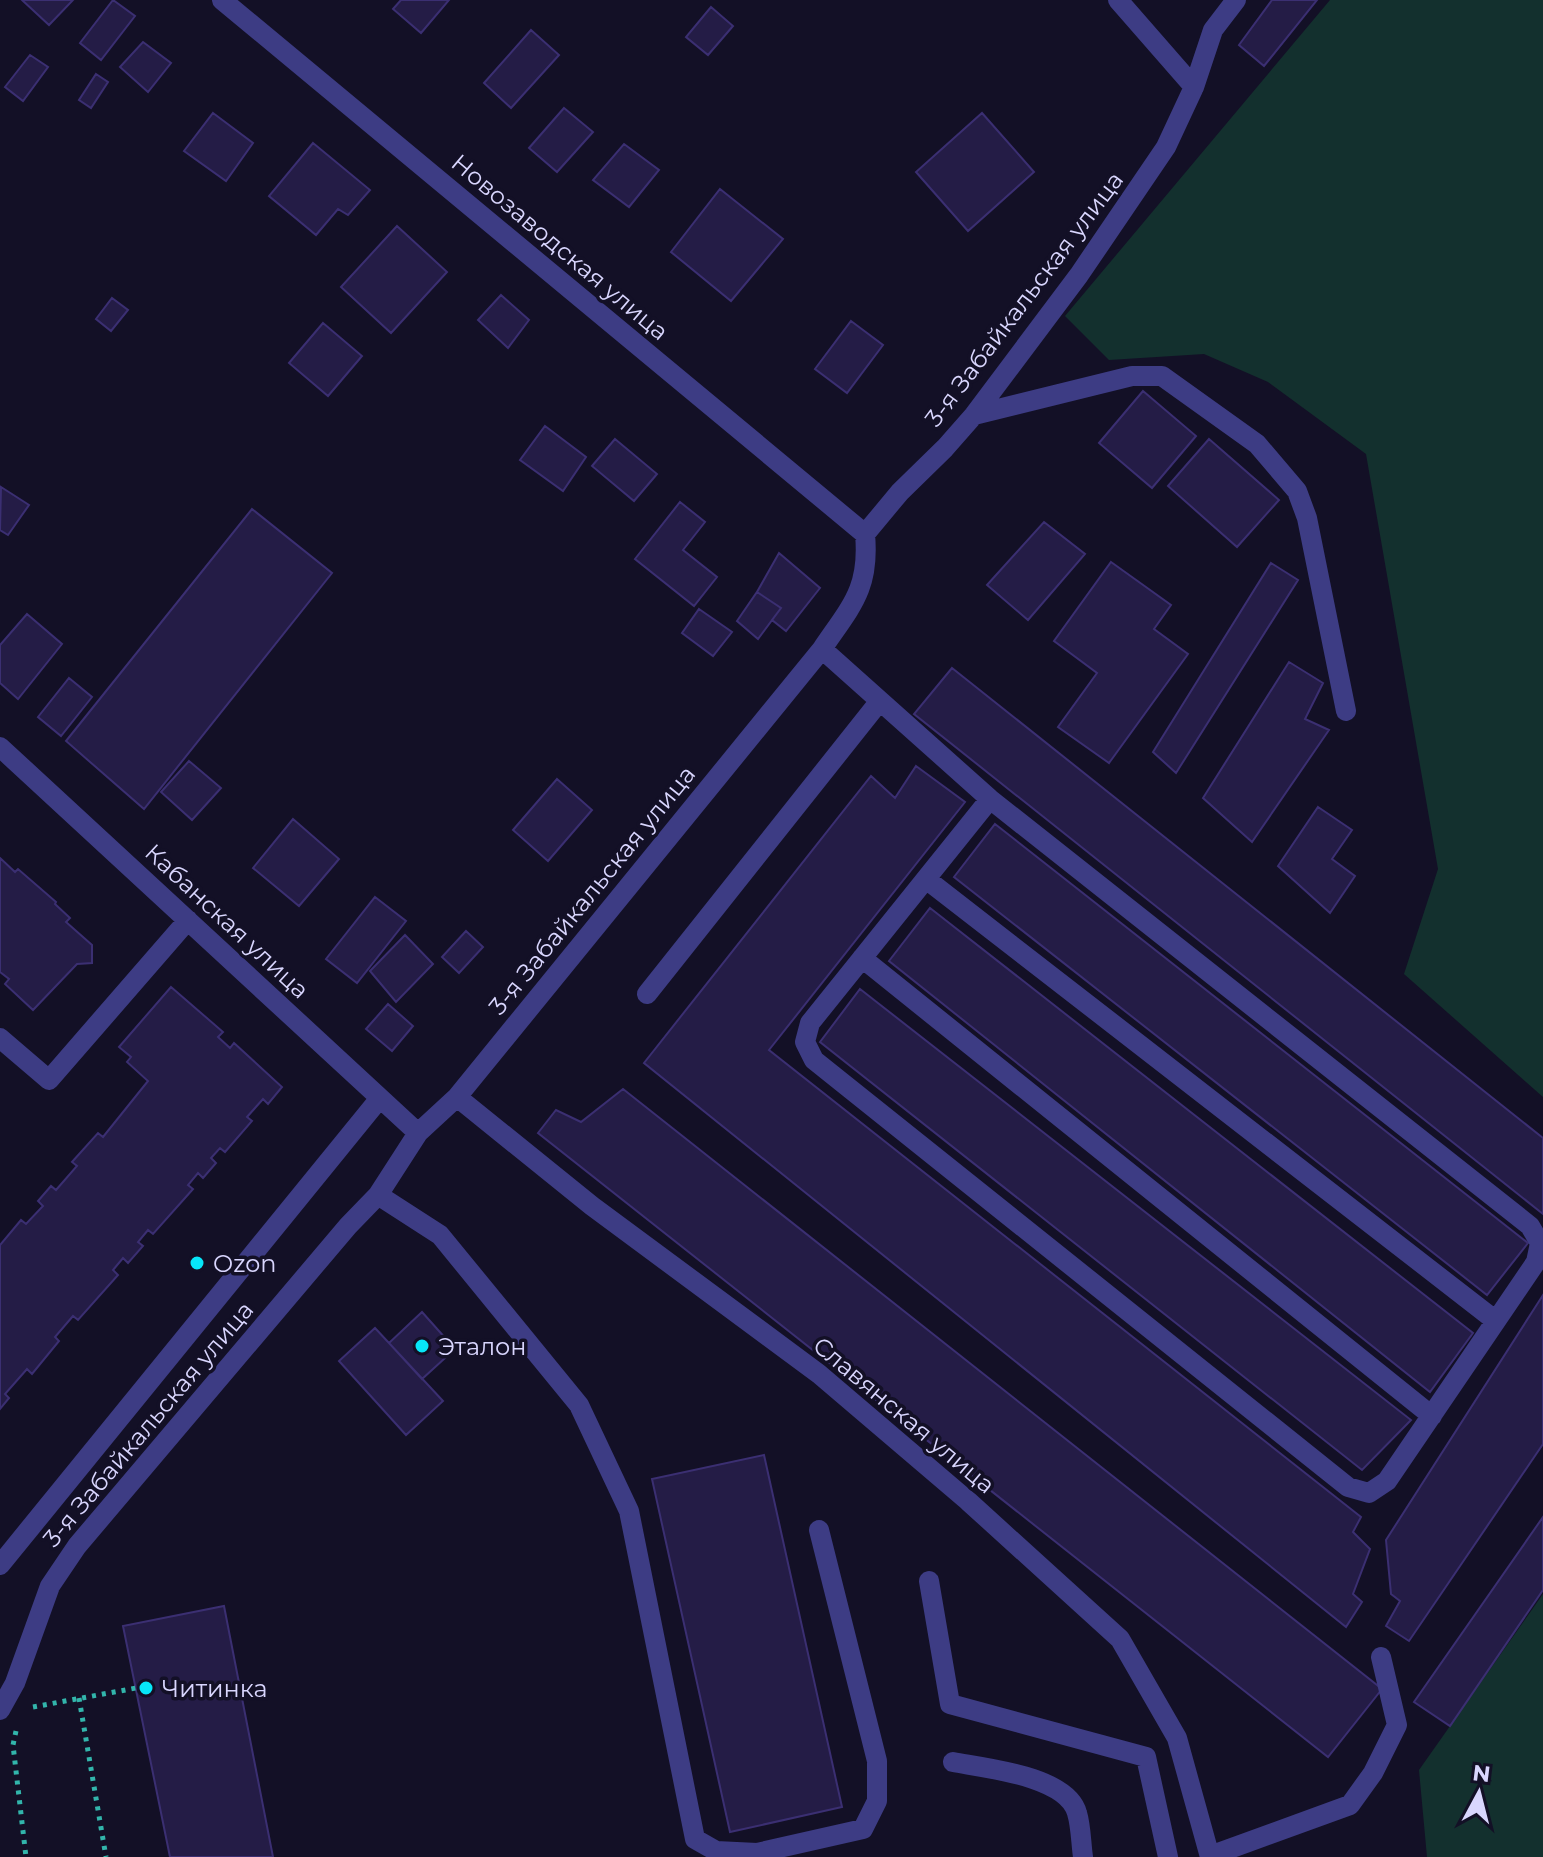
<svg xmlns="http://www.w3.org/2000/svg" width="1543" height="1857" viewBox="0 0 1543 1857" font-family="Montserrat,sans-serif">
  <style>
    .green { fill: #13302e }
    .building { fill: #241c46; stroke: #3b2f72; stroke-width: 2 }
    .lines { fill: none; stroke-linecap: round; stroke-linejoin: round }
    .path { stroke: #32b5ab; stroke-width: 5; stroke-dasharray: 4 6; stroke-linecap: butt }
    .minor { stroke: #3d3c84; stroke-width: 20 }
    .poi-dot { fill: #07e6f9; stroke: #131026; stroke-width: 3 }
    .labels { text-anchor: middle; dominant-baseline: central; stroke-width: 7; stroke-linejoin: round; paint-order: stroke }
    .street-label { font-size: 24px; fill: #d9d6fe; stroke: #131026 }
    .poi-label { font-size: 24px; fill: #d9d6fe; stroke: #131026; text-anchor: start }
  </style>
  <rect width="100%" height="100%" fill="#131026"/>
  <path class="green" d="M1330,0H1543V1097L1404,974L1438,869L1366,454L1268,382L1204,354L1109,360L1065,316Z
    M1543,1594V1857H1427L1419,1770Z"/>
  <path class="building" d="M22,0H73L49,25Z
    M113,0L135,16L101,60L80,43Z
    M401,0H449L421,33L393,9Z
    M1272,0H1317L1264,66L1239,45Z
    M711,7L733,26L708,55L686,37Z
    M531,30L559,55L511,108L484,83Z
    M143,42L171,63L148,92L120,67Z
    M30,55L48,67L23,101L5,87Z
    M96,74L108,82L91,108L79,100Z
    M564,108L593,132L557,172L529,148Z
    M213,113L253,143L226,181L184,151Z
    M982,113L1034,172L968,231L916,172Z
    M313,143L370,190L348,215L338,209L316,235L269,196Z
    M624,144L659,170L629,207L593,180Z
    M720,189L783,239L731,301L671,252Z
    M397,226L447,272L391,333L341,287Z
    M501,295L529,320L508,348L478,320Z
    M112,298L128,310L111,331L96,319Z
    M851,321L883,345L847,393L815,369Z
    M323,323L362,356L328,396L289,363Z
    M1143,391L1196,436L1152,488L1099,443Z
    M545,426L586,457L563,491L520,460Z
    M615,439L657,474L634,501L592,466Z
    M1209,439L1279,500L1237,547L1168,486Z
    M1,487L29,505L8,535L0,530Z
    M680,502L705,522L683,550L717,577L694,606L635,559Z
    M252,509L332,573L144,809L66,741Z
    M1044,522L1085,554L1028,620L987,585Z
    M779,553L820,588L786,631L772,620L781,608L757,592Z
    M1111,562L1171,605L1154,629L1188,654L1109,763L1058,727L1097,673L1054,641Z
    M1271,563L1298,580L1176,773L1153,752Z
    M757,592L781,608L758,639L737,621Z
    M699,609L732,632L713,656L682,633Z
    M27,614L62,644L18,699L0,683V645Z
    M1289,662L1323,683L1305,719L1329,730L1252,842L1203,798Z
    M952,668L1543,1138V1214L914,714Z
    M69,678L92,697L61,736L38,717Z
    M189,761L221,788L192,820L161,792Z
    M916,766L965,802L769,1050L1361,1517L1353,1532L1370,1549L1353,1594L1362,1602L1346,1627L644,1063L871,776L895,798Z
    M557,779L592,810L548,861L513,830Z
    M1318,807L1352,830L1332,859L1355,876L1330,913L1278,866Z
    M293,819L339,859L299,906L253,868Z
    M995,824L1528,1243L1487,1295L954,877Z
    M0,858L15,872L18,869L56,902L55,904L70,918L66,922L92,945V963L77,964L33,1010L5,984L9,979L0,972Z
    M375,897L406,921L357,983L326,959Z
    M930,908L1473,1333L1430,1392L889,961Z
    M466,931L483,947L459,973L442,957Z
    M405,935L433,964L396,1002L370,971Z
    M171,987L223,1032L218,1037L230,1048L234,1043L282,1087L268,1104L263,1099L247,1117L252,1121L225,1152L220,1148L211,1158L216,1163L203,1178L198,1173L188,1185L193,1189L153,1234L148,1230L138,1242L143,1246L128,1263L123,1258L113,1270L118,1275L78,1320L73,1316L55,1337L59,1341L32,1374L27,1369L5,1394L9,1398L0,1409V1245L21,1220L26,1224L43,1206L38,1201L51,1186L56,1190L77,1166L72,1162L98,1133L103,1137L148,1081L127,1062L131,1057L119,1047Z
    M860,989L1411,1420L1362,1470L820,1042Z
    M388,1004L413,1026L392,1051L366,1029Z
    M623,1089L1382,1689L1328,1757L538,1133L556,1110L581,1122Z
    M1543,1295V1444L1409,1641L1386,1626L1400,1601L1391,1594L1386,1540Z
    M422,1312L455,1349L422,1379L389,1343Z
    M375,1328L443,1401L406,1435L339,1361Z
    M764,1455L842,1807L730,1832L652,1479Z
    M1543,1517V1590L1450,1726L1414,1702Z
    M224,1606L273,1857H170L123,1626Z"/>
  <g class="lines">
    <path class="path" d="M79,1698L106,1857
      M33,1707L136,1688
      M16,1731L13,1745L26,1857"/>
    <path class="minor" d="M222,0L865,534
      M1118,0L1194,87
      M974,415L1132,376H1162L1257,444L1297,491L1307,518L1346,711
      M822,649L990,799L1530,1226L1540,1243L1536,1262L1387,1481L1369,1493L1348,1487L814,1060L805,1042L810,1023L990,799
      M0,747L418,1133
      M926,879L1496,1321
      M862,958L1432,1416
      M647,994L879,702
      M0,1038L49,1080L188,920
      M457,1097L592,1206L819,1374L968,1501L1120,1639L1177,1738L1210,1857
      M378,1195L440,1235L579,1405L629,1511L695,1839L716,1851L757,1853L863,1829L877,1801V1761L819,1530
      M0,1565L380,1098
      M929,1581L950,1704L1146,1757L1168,1857
      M0,1710L15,1683L50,1586L77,1546L348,1226L378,1195L418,1133L457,1097L822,649C851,606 870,589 865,534L900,492L945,448L974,415L1079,275L1166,147L1194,87L1213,30L1236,0
      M953,1762C985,1768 1067,1776 1077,1813C1081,1826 1081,1843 1083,1857
      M1210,1856L1350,1805L1373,1773L1397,1725L1381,1657"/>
  </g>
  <g class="poi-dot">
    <circle cx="197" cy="1263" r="8"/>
    <circle cx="422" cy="1346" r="8"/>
    <circle cx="146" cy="1688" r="8"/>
  </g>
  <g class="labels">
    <g class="street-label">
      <text transform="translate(560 247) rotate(40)">Новозаводская улица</text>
      <text transform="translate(1024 299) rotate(-53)">3-я Забайкальская улица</text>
      <text transform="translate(592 890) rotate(-51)">3-я Забайкальская улица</text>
      <text transform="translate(227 921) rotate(43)">Кабанская улица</text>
      <text transform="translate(904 1415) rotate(40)">Славянская улица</text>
      <text transform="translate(148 1424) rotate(-50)">3-я Забайкальская улица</text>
    </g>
    <g class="poi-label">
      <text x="213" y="1263">Ozon</text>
      <text x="438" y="1346">Эталон</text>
      <text x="162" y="1688">Читинка</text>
    </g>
  </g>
  <g transform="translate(1479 1793) rotate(7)" stroke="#131026" stroke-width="6" paint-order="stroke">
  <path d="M0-6L14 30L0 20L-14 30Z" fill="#d9d6fe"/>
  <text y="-12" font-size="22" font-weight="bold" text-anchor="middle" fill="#d9d6fe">N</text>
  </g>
</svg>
